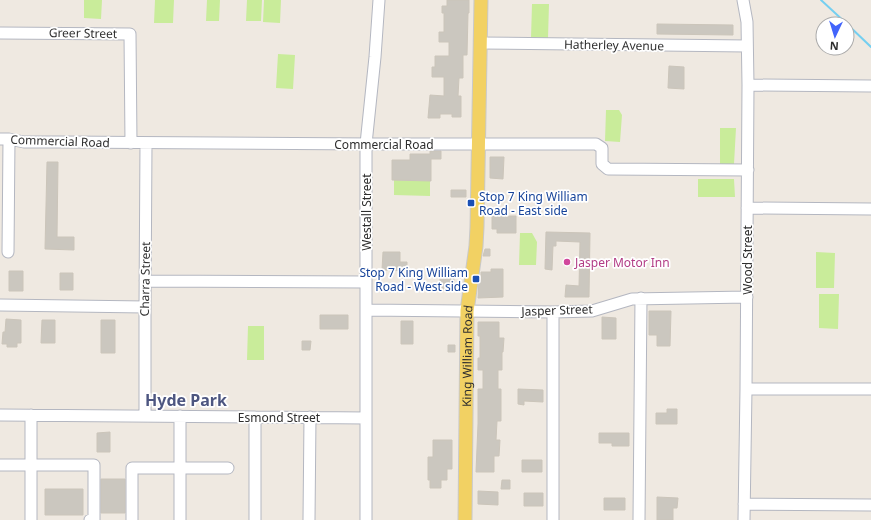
<svg xmlns="http://www.w3.org/2000/svg" width="871" height="520" viewBox="0 0 871 520" font-family="'Noto Sans',sans-serif">
  <style>
    .pitch { fill: #c9ec9a }
    .lines { fill: none; stroke-linecap: round; stroke-linejoin: round }
    .stream { stroke: #75cff0; stroke-width: 2 }
    .building { fill: #cbc7bf; stroke: #cbc5ba }
    .minor-casing { stroke: #b4b7c1; stroke-width: 13 }
    .major-casing { stroke: #c9c9c9; stroke-width: 15 }
    .minor { stroke: #fff; stroke-width: 11 }
    .major { stroke: #f2d163; stroke-width: 13 }
    .transit-dot { fill: #1a4fb4; stroke: #fff; stroke-width: 1.5 }
    .hotel-dot { fill: #d1479c; stroke: #fff; stroke-width: 1.5 }
    .labels { text-anchor: middle; dominant-baseline: central; stroke-width: 3.5; stroke-linejoin: round; paint-order: stroke }
    .street-label { font-size: 12px; fill: #2e2e2e; stroke: #fff }
    .transit-label { font-size: 12px; fill: #164399; stroke: #fff; text-anchor: start }
    .hotel-label { font-size: 12px; fill: #b23c85; stroke: #fff; text-anchor: start }
    .district-label { font-size: 16px; font-weight: bold; fill: #4d5680; stroke: #fff }
  </style>
  <rect width="100%" height="100%" fill="#efe9e1"/>
  <path class="pitch" d="M84,0H102L101,19L84,18Z
    M155,0H174L173,23H154Z
    M207,0H220L219,21H206Z
    M247,0H262L261,21H246Z
    M264,0H281L280,23L263,22Z
    M532,4H549L548,38H531Z
    M278,54L295,55L293,89L276,88Z
    M606,110H619L622,115L620,142L605,141Z
    M720,128H736L734,164H720Z
    M698,179H734L735,197H698Z
    M394,180L430,181V196L394,195Z
    M520,233H532L537,242L536,265H519Z
    M816,252L835,253L834,288H816Z
    M819,294H839L838,329L819,328Z
    M248,326H264V360H247Z"/>
  <g class="lines">
    <path class="stream" d="M821,0L847,24
      M847,24L871,47"/>
  </g>
  <path class="building" d="M447,0H469V13H468L467,55H463V78H459L458,96H461V117H452V114H440V118H428L430,95L444,96V77H432V67H435V56H449V42H439V32H444V13H442V6H447Z
    M657,24L733,25V35L657,34Z
    M669,66L684,67V89L668,88Z
    M430,151H441V159H431V181L392,180V160H410V154H430Z
    M490,157H504L503,179L490,178Z
    M47,162H58L57,237H74V250L45,249Z
    M451,190H466V197H451Z
    M492,216H516V233H497V229H492Z
    M546,232L590,233L589,297H565L566,285L579,286L580,242L556,241V246H553L552,270L545,269Z
    M485,249H490V256H483Z
    M383,252H400V262H407V271L382,270Z
    M440,269H454V289H440Z
    M491,269H503V297L478,298L479,280H481V272H491Z
    M9,271H23V291H9Z
    M60,273H73V290H60Z
    M649,311H671L670,346H657V335H649Z
    M320,315H348V329H320Z
    M602,317L616,318V339H602Z
    M6,319L21,320V343H17V347H7V344H2L3,332H5Z
    M42,320H55V343H41Z
    M101,320H115V353H101Z
    M401,321H413V344H401Z
    M478,322H499V338H504L503,352H502V370H498V389H501V421H497L496,440H500L499,456H494V472H476L478,424V389H483V370H478V358H480V336H478Z
    M302,341H311L310,350H302Z
    M448,345H455V352H448Z
    M518,389L543,390V402L524,401V405L518,404Z
    M667,409H677V424H656V413H667Z
    M110,432V452H97V433Z
    M599,433H629V446H612V443H599Z
    M433,440H452V469H447V480H441V488H430V480H428V457H433Z
    M522,460H542V472H522Z
    M101,479H125V513H101Z
    M502,480H510V489H501Z
    M45,489H83V515H45Z
    M478,491L498,492V505L478,504Z
    M524,493H543V506H524Z
    M657,497L678,498L677,508H673V520H657Z
    M604,498H625V510H604Z"/>
  <g class="lines">
    <defs>
      <path id="minor" d="M743,0L747,22L748,85L746,389L744,520
        M0,33L130,34L131,143
        M480,43L747,46
        M748,85L871,86
        M0,139H9L24,142H61L372,144H596L602,148V164L608,169L748,170
        M747,208L871,209
        M8,252L9,139
        M145,281L366,282
        M0,305L145,307
        M367,310L553,312L592,311L632,299L747,297
        M553,312V520
        M746,389H871
        M0,415L366,418
        M145,416V307L146,143
        M180,416V520
        M0,465H94V520H90
        M744,504L871,505
        M31,520V415
        M132,520V468H228
        M255,520V417
        M309,520L310,417
        M366,520V144L375,57L379,0
        M639,520L641,298"/>
      <g id="major">
        <path id="s1" d="M465,520L467,311L476,246L477,227L481,0"/>
      </g>
    </defs>
    <use href="#minor" class="minor-casing"/>
    <use href="#major" class="major-casing"/>
    <use href="#minor" class="minor"/>
    <use href="#major" class="major"/>
  </g>
  <g class="transit-dot">
    <rect x="467" y="199" width="8" height="8" rx="2"/>
    <rect x="472" y="275" width="8" height="8" rx="2"/>
  </g>
  <circle class="hotel-dot" cx="567" cy="262" r="4"/>
  <g class="labels">
    <g class="street-label">
      <text transform="translate(83 33) rotate(1)">Greer Street</text>
      <text transform="translate(614 45) rotate(1)">Hatherley Avenue</text>
      <text transform="translate(60 141) rotate(2)">Commercial Road</text>
      <text x="384" y="144">Commercial Road</text>
      <text transform="translate(366 212) rotate(-90)">Westall Street</text>
      <text transform="translate(747 260) rotate(-90)">Wood Street</text>
      <text transform="translate(145 279) rotate(-89)">Charra Street</text>
      <text transform="translate(557 310) rotate(-2)">Jasper Street</text>
      <text stroke="none"><textPath href="#s1" startOffset="164">King William Road</textPath></text>
      <text x="279" y="417">Esmond Street</text>
    </g>
    <g class="transit-label">
      <text x="479" y="196">Stop 7 King William<tspan x="479" dy="14">Road - East side</tspan></text>
      <text x="468" y="272" text-anchor="end">Stop 7 King William<tspan x="468" dy="14">Road - West side</tspan></text>
    </g>
    <g class="hotel-label">
      <text x="575" y="262">Jasper Motor Inn</text>
    </g>
    <g class="district-label">
      <text x="186" y="400">Hyde Park</text>
    </g>
  </g>
  <g transform="translate(835 36) rotate(184)"><circle r="19" fill="#ffffff" stroke="#ababab"/>
  <path d="M0-3L7 15L0 10L-7 15Z" fill="#4264fb"/>
  <text y="-6" font-size="11" font-weight="bold" text-anchor="middle" fill="#2e2e2e">N</text>
  </g>
</svg>
